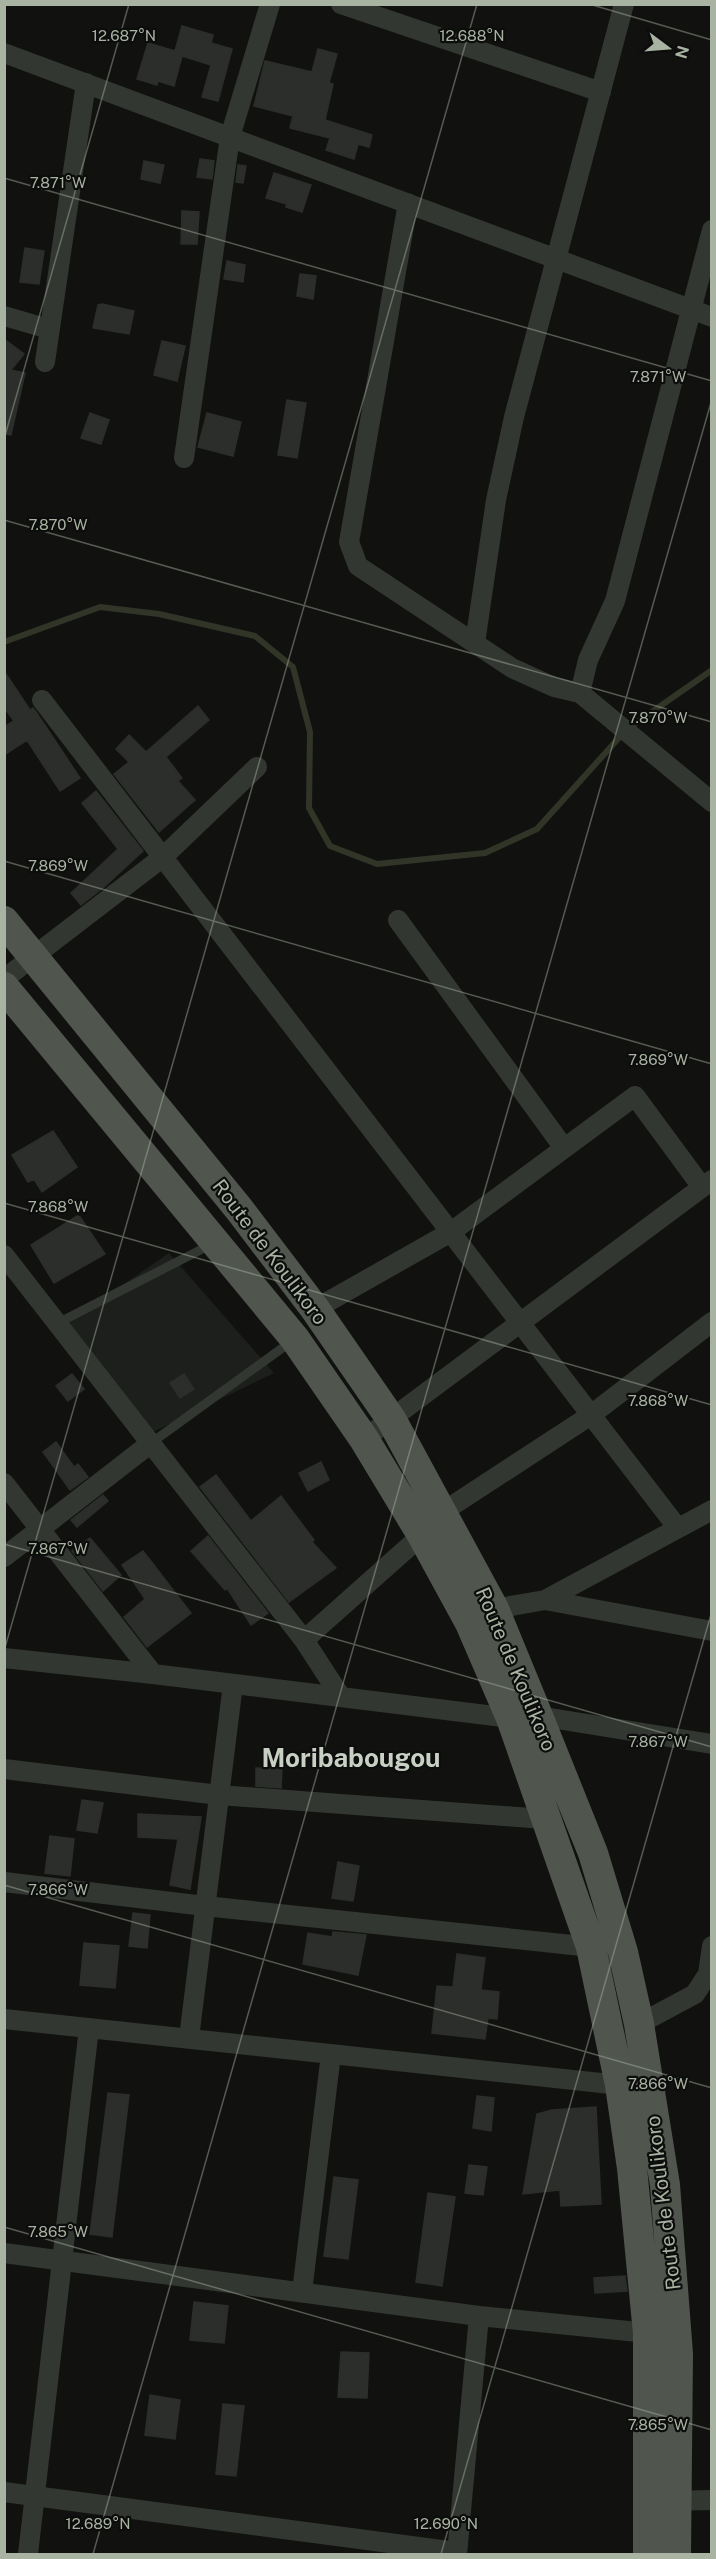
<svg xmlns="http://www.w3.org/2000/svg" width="716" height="2559" viewBox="0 0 716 2559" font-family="'Public Sans',sans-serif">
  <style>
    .built { fill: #1d1f1d }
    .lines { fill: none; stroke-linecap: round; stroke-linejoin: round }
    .stream { stroke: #313527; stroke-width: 6 }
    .building { fill: #2c2e2b; stroke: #2b2e2a; stroke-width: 1.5 }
    .lane { stroke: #333732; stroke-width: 9 }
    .street { stroke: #333732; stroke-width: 20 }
    .primary { stroke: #50564e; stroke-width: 30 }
    .ticks { fill: none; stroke: #a9b3a2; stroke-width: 1.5; stroke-opacity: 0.45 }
    .labels { text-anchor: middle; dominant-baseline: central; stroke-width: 4.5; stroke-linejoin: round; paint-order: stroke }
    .street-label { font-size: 20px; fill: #a9b3a2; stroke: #0c0d0c }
    .district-label { font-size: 26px; font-weight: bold; fill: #c8cfc3; stroke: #0c0d0c }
    .ticks-label { font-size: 15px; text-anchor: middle; fill: #a9b3a2; stroke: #0c0d0c; stroke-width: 4.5; stroke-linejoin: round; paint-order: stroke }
  </style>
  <rect width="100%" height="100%" fill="#111210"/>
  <path class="built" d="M169,1253L274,1373L153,1432L66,1324Z"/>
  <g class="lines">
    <path class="stream" d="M4,642L100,607L159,614L255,636L293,667L310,732L309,808L330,846L377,864L485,853L537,829L626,730L712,670"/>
  </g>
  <path class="building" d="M182,26L213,35L211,43L232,49L218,101L202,97L211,65L182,56L174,86L158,81L157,85L137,79L148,43L175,51Z
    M318,49L337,54L329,83L333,84L325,120L372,135L369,147L358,144L354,159L326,150L330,138L290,128L293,116L254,106L265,61L312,72Z
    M200,159L214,161L212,179L197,177Z
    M144,161L164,165L160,183L141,179Z
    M238,165L246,166L243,183L236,182Z
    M274,173L311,185L302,212L286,207L287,204L266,198Z
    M182,211L199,212L197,244H181Z
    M25,248L44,251L39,284L20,282Z
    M227,261L245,265L243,282L224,279Z
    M300,274L316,276L313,299L297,296Z
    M102,304L134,311L129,334L93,328L98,305Z
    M4,339L24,354L11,370L25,373L11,435L4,434Z
    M162,341L185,346L177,381L154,375Z
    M287,400L306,403L297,458L278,455Z
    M90,413L109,420L101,444L81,438Z
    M207,413L241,422L233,456L198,447Z
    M4,671L30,710L33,708L36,712L80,778L60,791L27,740L4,755V727L14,721L4,707Z
    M198,706L209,720L166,757L182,778L178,781L195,800L159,832L114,774L129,762L116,749L129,735L146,752Z
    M96,791L143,851L104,887L81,905L71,893L118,849L82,803Z
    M53,1131L77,1167L42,1192L34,1179L28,1182L12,1155Z
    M77,1216L80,1217L105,1254L54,1283L31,1245Z
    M72,1374L84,1389L68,1401L56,1386Z
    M184,1374L194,1389L180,1398L170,1383Z
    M56,1442L74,1467L78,1464L88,1477L70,1490L43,1452Z
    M321,1462L329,1480L308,1491L299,1473Z
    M216,1475L251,1521L281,1496L314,1540L312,1542L336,1568L289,1602L200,1487Z
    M103,1495L108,1501L77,1527L71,1520Z
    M208,1536L268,1613L251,1625L227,1588L225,1590L191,1551Z
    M90,1538L121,1575L103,1591L72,1551Z
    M143,1551L191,1613L147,1647L124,1617L145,1599L122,1565Z
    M256,1768L282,1769L281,1788L256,1786Z
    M82,1800L103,1803L97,1833L77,1830Z
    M138,1814L201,1817L190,1889L170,1885L178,1839L138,1837Z
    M50,1836L74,1839L70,1876L45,1873Z
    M338,1862L359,1866L353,1901L332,1898Z
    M133,1913L150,1915L147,1948L129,1946Z
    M333,1932L366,1935L358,1975L303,1964L308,1933L332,1937Z
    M84,1943L119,1946L115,1988L80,1985Z
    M457,1954L485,1958L481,1990L499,1992L497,2019L488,2018L485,2039L432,2033L437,1986L453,1987Z
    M108,2093L129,2095L112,2237L90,2234Z
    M477,2096L494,2098L491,2131L473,2128Z
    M596,2107L601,2204L561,2206L560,2190L523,2194L537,2114L552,2110Z
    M469,2165L487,2167L483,2195L465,2193Z
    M334,2177L358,2180L348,2259L324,2256Z
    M428,2193L455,2197L442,2286L416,2282Z
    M625,2276L627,2291L595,2293L594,2278Z
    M194,2302L228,2306L224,2343L190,2340Z
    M341,2352L369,2353L367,2398L338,2397Z
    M150,2395L180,2400L175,2439L145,2435Z
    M223,2404L244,2406L236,2476L216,2474Z"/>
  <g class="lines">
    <path class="lane" d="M58,1323L210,1245
      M151,1443L292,1341"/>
    <path class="street" d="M341,4L601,92
      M4,53L712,317
      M408,203L349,542L358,566L512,668L554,687L580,693
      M712,230L615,601L588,660L580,693L712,802
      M4,316L49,329
      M45,362L86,83
      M184,458L230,137L270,4
      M475,643L496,500L514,417L624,4
      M42,700L677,1527
      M398,920L564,1148
      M4,979L163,857L257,767
      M4,1255L304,1640L341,1697
      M315,1309L451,1232L635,1096L702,1187
      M364,1439L712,1180
      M4,1483L153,1674
      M441,1513L591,1415L712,1322
      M4,1557L151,1443
      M545,1600L712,1631
      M494,1609L545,1600L712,1510
      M304,1640L422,1535
      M4,1658L153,1674L511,1718
      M538,1716L712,1744
      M4,1769L219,1795L545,1819
      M4,1882L205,1906L591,1947
      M4,2019L620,2085
      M639,2024L695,1994L708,1974L712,1946
      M189,2038L233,1684
      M4,2253L479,2316L648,2333
      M302,2292L331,2054
      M4,2492L457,2552
      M667,2501L712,2500
      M28,2554L89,2028
      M457,2554L479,2316"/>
    <path class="primary" d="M4,921L239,1209L315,1309L391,1419L494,1609L538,1716L593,1853L623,1952L639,2024L665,2185L678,2354L676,2554
      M4,987L295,1339L364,1439L422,1535L470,1623L511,1718L591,1947L620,2085L632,2168L648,2333V2554"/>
  </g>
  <path class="ticks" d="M589,4L712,40M4,178L712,381M4,439L129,4M4,520L712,722M4,861L712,1064M4,1203L712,1405M4,1544L712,1747M4,1651L477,4M4,1885L712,2088M4,2227L712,2430M93,2554L712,399M441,2554L712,1611"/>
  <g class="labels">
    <g class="street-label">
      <text transform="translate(270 1252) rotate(53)">Route de Koulikoro</text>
      <text transform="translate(516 1669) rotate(67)">Route de Koulikoro</text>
      <text transform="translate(663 2203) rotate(-97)">Route de Koulikoro</text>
    </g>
    <g class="district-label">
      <text x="351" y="1757">Moribabougou</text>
    </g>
  </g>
  <g class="ticks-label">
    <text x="124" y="41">12.687°N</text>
    <text x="472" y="41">12.688°N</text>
    <text x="58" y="188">7.871°W</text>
    <text x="658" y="382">7.871°W</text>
    <text x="58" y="530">7.870°W</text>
    <text x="658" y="723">7.870°W</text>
    <text x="58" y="871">7.869°W</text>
    <text x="658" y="1065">7.869°W</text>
    <text x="58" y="1212">7.868°W</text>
    <text x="658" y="1406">7.868°W</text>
    <text x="58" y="1554">7.867°W</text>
    <text x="658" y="1747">7.867°W</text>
    <text x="58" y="1895">7.866°W</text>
    <text x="658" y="2089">7.866°W</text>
    <text x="58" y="2237">7.865°W</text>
    <text x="658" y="2430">7.865°W</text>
    <text x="98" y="2529">12.689°N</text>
    <text x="446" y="2529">12.690°N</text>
  </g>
  <rect width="716" height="2559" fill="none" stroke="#a9b3a2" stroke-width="12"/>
  <g transform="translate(668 48) rotate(106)" stroke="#0c0d0c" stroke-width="4.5" paint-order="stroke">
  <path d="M0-4.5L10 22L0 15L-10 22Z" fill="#a9b3a2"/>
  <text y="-9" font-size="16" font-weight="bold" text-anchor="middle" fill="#a9b3a2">N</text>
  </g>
</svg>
